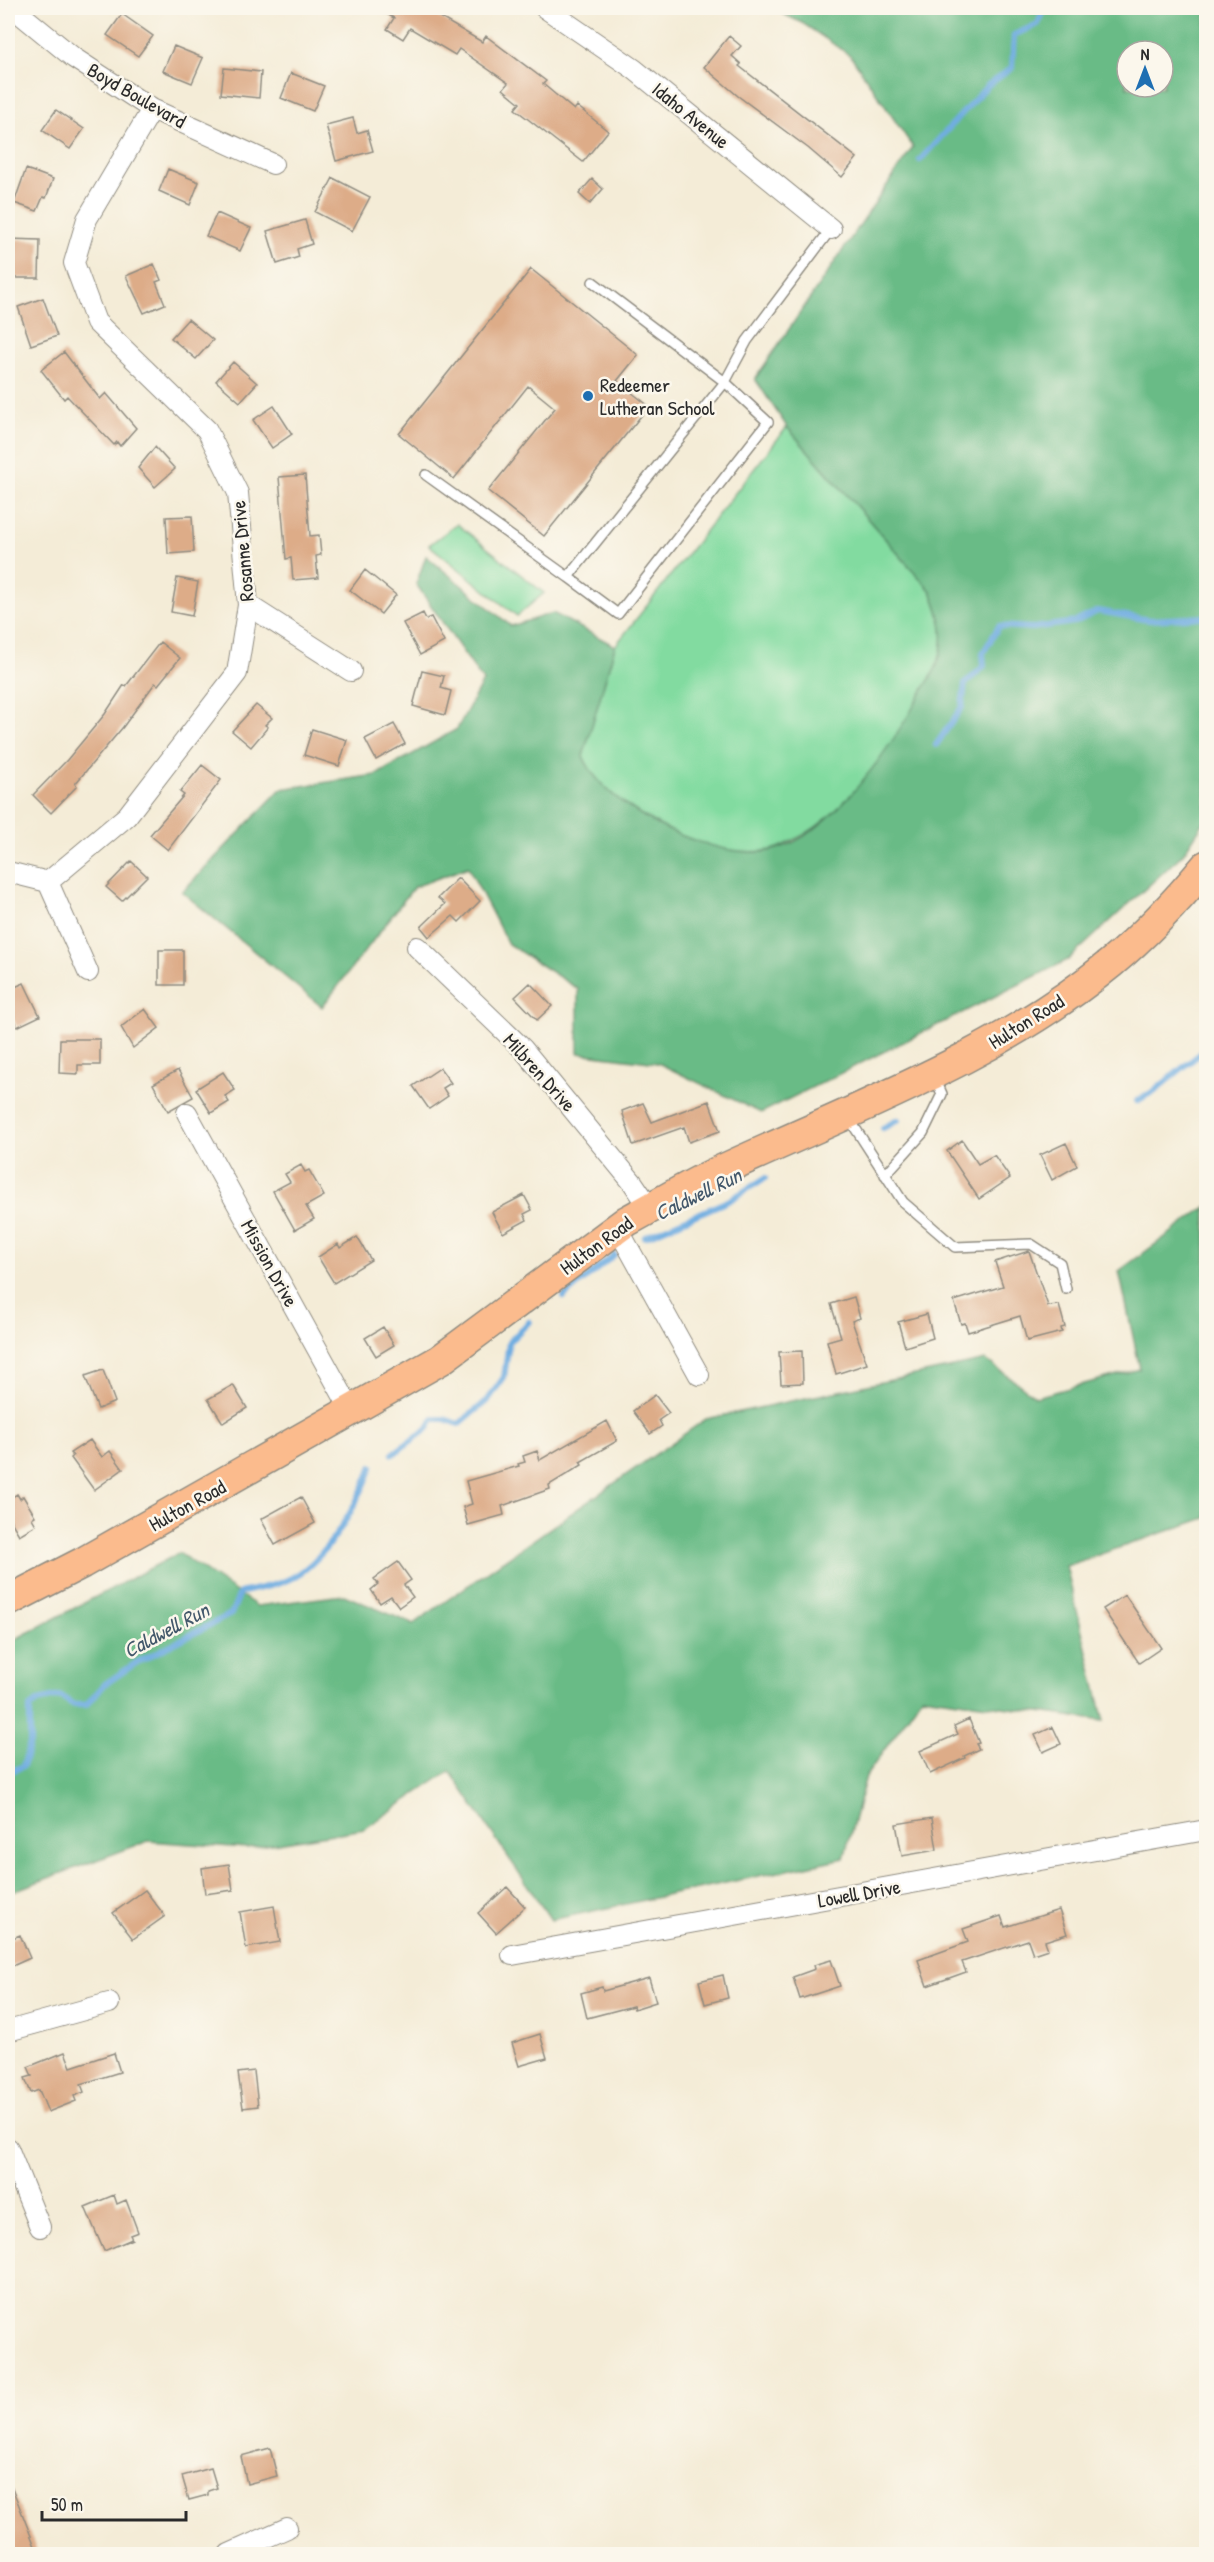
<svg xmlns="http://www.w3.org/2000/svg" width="1214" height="2562" viewBox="0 0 1214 2562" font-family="'Patrick Hand',sans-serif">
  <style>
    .green { fill: #82dba0; stroke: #568366; stroke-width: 1.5 }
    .forest { fill: #69bb86; stroke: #4a7358; stroke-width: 1.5; fill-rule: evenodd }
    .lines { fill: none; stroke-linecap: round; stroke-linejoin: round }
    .stream { stroke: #70ade1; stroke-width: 6 }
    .building { fill: #ddac88 }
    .lane-casing { stroke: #908c81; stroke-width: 12 }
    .street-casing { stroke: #908c81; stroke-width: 22 }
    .primary-casing { stroke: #908c81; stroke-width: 33 }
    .lane { stroke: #fff; stroke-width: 9 }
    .street { stroke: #fff; stroke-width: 20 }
    .primary { stroke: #fbbb8d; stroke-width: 30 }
    .poi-dot { fill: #1f6fb2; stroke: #fbf7ec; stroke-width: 2 }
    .labels { text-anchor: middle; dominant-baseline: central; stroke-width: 5; stroke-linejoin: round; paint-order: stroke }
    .street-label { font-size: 20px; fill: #2b2b2b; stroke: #fbf7ec }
    .poi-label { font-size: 20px; fill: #2b2b2b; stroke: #fbf7ec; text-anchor: start }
    .water-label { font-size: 21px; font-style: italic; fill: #43586b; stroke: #fbf7ec }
  </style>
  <rect width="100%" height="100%" fill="#fbf7ec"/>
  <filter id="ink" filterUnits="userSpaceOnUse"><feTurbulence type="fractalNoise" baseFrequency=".0167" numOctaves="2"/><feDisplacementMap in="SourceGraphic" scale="12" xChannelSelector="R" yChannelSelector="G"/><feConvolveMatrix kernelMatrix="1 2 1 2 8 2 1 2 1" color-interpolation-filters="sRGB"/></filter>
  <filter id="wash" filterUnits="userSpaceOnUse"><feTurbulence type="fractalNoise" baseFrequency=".008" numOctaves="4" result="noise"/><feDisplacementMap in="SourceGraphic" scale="24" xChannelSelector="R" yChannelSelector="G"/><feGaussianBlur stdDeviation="1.35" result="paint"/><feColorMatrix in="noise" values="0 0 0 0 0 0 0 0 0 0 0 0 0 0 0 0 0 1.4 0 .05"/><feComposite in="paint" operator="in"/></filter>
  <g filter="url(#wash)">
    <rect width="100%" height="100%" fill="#f4ecd7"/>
    <path class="green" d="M787,427L931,591C941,615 947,636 939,661C936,671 928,681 924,689C894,744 849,814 792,841C786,844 778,849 771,850C731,857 684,840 650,820C623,804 596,786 583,756L615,646Z
      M457,524L544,593L517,616L429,545Z"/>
    <path class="forest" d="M771,8H1206V819L1183,854L1068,960L761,1113L658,1063L578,1053V989L508,944L468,867L414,887L322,1007L182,892L281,789L376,775L457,729L483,681L416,584L426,556L511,626L553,613L615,646L583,756C596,786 623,804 651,821C681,838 738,859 773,850C833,836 895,741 923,690C928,681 935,672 938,662C947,637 941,615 931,591L787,427L755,379L913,147L851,56L802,23ZM1127,51H1163V87H1127Z
      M1206,1207V1518L1066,1566L1104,1721L922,1696L866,1776L844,1858L551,1920L450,1771L364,1829L247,1848L148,1841L8,1893V1643L179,1553L257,1606L344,1595L413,1624L706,1419L986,1360L1036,1397L1140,1369L1119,1271Z"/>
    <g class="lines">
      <path class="stream" d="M920,160L988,85L1012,68L1014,35L1038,24L1044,8
        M936,745L962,707L965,684L984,666L983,653L999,626L1033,628L1075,622L1098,611L1149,620L1206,617
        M1137,1101L1154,1091L1206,1049
        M883,1128L898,1120
        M645,1237L730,1200L765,1178
        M563,1297L614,1255
        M393,1454L427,1429L433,1419H444L459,1424L488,1400L504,1377L509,1342L529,1322
        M8,1773L23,1766L30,1743V1707L38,1701L60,1696L74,1705H86L105,1684L136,1663L231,1614L240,1593C254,1589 271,1587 285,1581C325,1565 357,1505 372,1467"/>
    </g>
    <g id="blocks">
      <path class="building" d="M376,8H424L482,42L486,36L546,81L543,84L574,110L577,106L608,131L583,162L515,109L520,103L503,89L508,83L459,49L455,55L410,28L403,39L387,29L394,18Z
        M122,14L153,36L138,56L107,35Z
        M729,36L741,46L732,56L741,64L739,66L857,158L842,177L808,148L738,96L704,67Z
        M174,46L203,58L192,83L163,71Z
        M224,68L261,72L259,98L221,94Z
        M291,73L324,86L313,111L281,98Z
        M56,110L84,129L70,149L42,130Z
        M353,118L357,133L367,130L373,151L336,161L326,125Z
        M26,169L53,179L46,198L43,197L37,211L14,203Z
        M168,169L199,182L190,205L159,191Z
        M333,178L370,197L352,231L315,212Z
        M592,179L603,189L590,204L579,194Z
        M217,213L251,228L240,251L206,236Z
        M305,220L312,244L297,249L299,257L277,264L267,231Z
        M8,239L40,240L39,278H14V256H8Z
        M154,264L161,280L156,282L165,304L144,313L126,276Z
        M531,269L638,355L617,381L649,406L544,536L488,491L555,408L528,386L454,479L399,434Z
        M43,298L57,336L31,345L18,307Z
        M188,319L213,340L196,359L171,338Z
        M64,352L100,399L106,393L136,428L120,446L117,442L114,445L67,396L64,399L41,370Z
        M233,362L257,383L240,402L216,381Z
        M274,406L292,434L272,448L253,420Z
        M155,447L175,469L155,487L138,468Z
        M305,475L310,536L319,535L321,555L316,556L318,578L293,580L291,558L286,559L279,477Z
        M192,516L194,552L168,554L166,517Z
        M365,570L396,595L381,614L350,590Z
        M177,578L198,582L192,616L171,612Z
        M423,613L426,619L431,617L444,642L420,655L403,623Z
        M160,642L180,658L158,685L155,683L123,727L75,784L77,786L51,813L33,795L67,760L105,714L124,685L126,686Z
        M422,671L444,676L441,688L451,691L445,715L413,706Z
        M256,705L272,718L265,725L268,727L251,747L232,731Z
        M394,724L405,744L376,760L365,739Z
        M312,729L347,740L339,766L304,755Z
        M202,765L221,780L168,850L150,835L184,795L180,792Z
        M131,861L147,876L122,901L106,887Z
        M458,878L480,901L459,922L453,916L429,937L421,927L445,904L438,898Z
        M159,950H183V985H159Z
        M24,983L40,1016L17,1027L8,1008V990Z
        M530,983L552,1006L537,1020L515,997Z
        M145,1009L159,1028L133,1048L121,1027Z
        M60,1039H100V1065H78V1074L59,1073Z
        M440,1068L451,1083L443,1088L448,1096L429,1109L413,1086Z
        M178,1070L193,1097L168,1111L153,1084Z
        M223,1072L235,1090L225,1096L229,1102L211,1113L196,1089Z
        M709,1101L720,1131L689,1142L684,1127L633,1145L622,1111L643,1103L652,1122Z
        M962,1140L978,1164L994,1155L1010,1178L979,1199L947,1151Z
        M1066,1143L1077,1166L1052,1180L1040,1155Z
        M301,1165L305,1172L309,1170L324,1196L306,1206L314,1219L295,1230L273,1191L290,1182L285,1174Z
        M524,1195L532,1210L524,1214L527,1220L503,1233L492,1212Z
        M357,1237L371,1260L334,1283L318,1257L338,1244L340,1248Z
        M1029,1251L1048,1306L1059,1305L1065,1327L1061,1328L1062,1332L1027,1341L1020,1316L968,1332L965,1323L961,1324L954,1301L1003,1286L995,1262Z
        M854,1297L860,1318L852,1321L867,1364L836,1374L827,1341L841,1337L831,1304Z
        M927,1314L933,1338L905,1347L898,1322Z
        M383,1327L394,1345L376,1356L365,1338Z
        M802,1351L803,1383L781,1384L779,1352Z
        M103,1370L115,1402L98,1409L85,1376Z
        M233,1385L247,1408L223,1423L208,1399Z
        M655,1395L669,1413L659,1420L662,1426L650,1434L633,1411Z
        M607,1421L617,1441L580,1462L582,1465L549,1485L550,1489L502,1506L504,1515L468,1525L463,1507L472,1504L466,1481L519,1466L518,1464L525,1462L523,1456L537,1451L540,1460Z
        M90,1440L102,1457L110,1451L123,1469L94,1490L71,1458L73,1456L70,1453Z
        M17,1494L20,1499L23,1496L35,1516L32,1518L36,1525L19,1535L8,1516V1500Z
        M301,1497L315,1523L275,1545L261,1519Z
        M398,1562L411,1580L404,1585L413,1597L399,1607L391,1596L380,1603L371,1590L378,1584L374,1579Z
        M1125,1595L1161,1648L1139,1663L1103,1609Z
        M969,1719L979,1743L976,1744L979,1749L964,1756L965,1758L930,1774L920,1751L958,1734L954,1726Z
        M1053,1727L1061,1744L1043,1752L1035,1735Z
        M932,1818L937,1850L902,1856L896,1824Z
        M229,1864L233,1890L205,1894L202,1868Z
        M507,1887L525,1907L496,1933L478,1913Z
        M145,1890L165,1916L133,1939L113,1913Z
        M274,1906L280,1942L246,1948L240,1912Z
        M1059,1910L1067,1934L1045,1941L1048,1949L1033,1954L1028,1940L962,1962L966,1972L927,1986L918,1960L968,1942L963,1929L1001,1916L1005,1927Z
        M20,1935L30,1958L8,1968V1940Z
        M831,1960L840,1986L800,1999L793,1977L815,1969L814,1965Z
        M723,1975L728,1998L705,2004L699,1981Z
        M649,1978L656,2002L634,2009L633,2006L587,2018L581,1993L602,1987L603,1991Z
        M540,2034L547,2058L519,2066L512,2043Z
        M65,2052L71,2067L114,2053L120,2072L81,2084L84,2092L74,2096L76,2101L48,2112L39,2090L31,2093L25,2078L32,2076L28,2067Z
        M254,2071L258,2106L243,2108L238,2073Z
        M114,2195L117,2204L126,2200L138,2232L130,2235L132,2239L104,2251L85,2207Z
        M270,2448L277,2476L247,2484L241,2456Z
        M211,2468L217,2488L208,2491V2495L189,2500L182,2476Z
        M8,2480H9L38,2554H8Z"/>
    </g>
  </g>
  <g filter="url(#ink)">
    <use href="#blocks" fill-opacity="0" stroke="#908c81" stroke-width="1.5"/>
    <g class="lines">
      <defs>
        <path id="lane" d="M593,282L725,382L768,422L618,614L568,577L725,382L747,341L831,229
          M426,475L568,577
          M848,1117L903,1202L955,1247L1031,1244L1060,1263L1066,1289
          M885,1175L923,1133L942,1094L935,1078"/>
        <path id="street" d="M13,8L74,58L152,109L273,164
          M545,8L634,69L831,229
          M248,605L351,671
          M8,872L48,882L127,816L237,673L248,605L238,493L207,430L96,322L74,263L87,219L152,109
          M48,882L88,972
          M417,947L523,1049L633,1183L650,1208
          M187,1113L352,1412
          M618,1229L699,1375
          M512,1955L1206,1830
          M8,2031L109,2003
          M8,2148L40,2227
          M229,2554L287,2528"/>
        <path id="primary" d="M8,1601L82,1563L440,1360L627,1221C655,1206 682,1189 711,1175C847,1111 993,1060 1111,963C1146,934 1177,901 1206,866"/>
      </defs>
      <use href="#lane" class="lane-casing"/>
      <use href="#street" class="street-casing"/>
      <use href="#primary" class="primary-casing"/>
      <use href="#lane" class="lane"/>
      <use href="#street" class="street"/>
      <use href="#primary" class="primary"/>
    </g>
  </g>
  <circle class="poi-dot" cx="588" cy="396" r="6"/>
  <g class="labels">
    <g class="street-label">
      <text transform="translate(137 95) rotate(30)">Boyd Boulevard</text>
      <text transform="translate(691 115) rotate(39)">Idaho Avenue</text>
      <text transform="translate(242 551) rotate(-95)">Rosanne Drive</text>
      <text transform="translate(1026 1021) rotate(-32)">Hulton Road</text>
      <text transform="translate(540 1072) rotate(48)">Milbren Drive</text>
      <text transform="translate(596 1245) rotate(-36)">Hulton Road</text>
      <text transform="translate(270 1263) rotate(61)">Mission Drive</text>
      <text transform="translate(187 1505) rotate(-29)">Hulton Road</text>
      <text transform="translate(859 1893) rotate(-10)">Lowell Drive</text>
    </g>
    <g class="poi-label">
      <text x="600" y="384">Redeemer<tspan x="600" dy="23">Lutheran School</tspan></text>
    </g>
    <g class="water-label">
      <text transform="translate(698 1194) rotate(-26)">Caldwell Run</text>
      <text transform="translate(166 1630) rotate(-28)">Caldwell Run</text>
    </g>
  </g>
  <rect width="1214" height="2562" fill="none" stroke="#fbf7ec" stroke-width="30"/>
  <g transform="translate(1145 69)"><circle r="28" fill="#fbf7ec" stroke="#a8a59f" stroke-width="1.5"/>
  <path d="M0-4.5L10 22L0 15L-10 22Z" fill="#1f6fb2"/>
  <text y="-9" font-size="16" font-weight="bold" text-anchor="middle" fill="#2b2b2b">N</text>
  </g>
  <path d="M42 2511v9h144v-9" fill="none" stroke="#2b2b2b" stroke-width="3"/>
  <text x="51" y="2511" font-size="18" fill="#2b2b2b" stroke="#fbf7ec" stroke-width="4.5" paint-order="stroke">50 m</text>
</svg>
